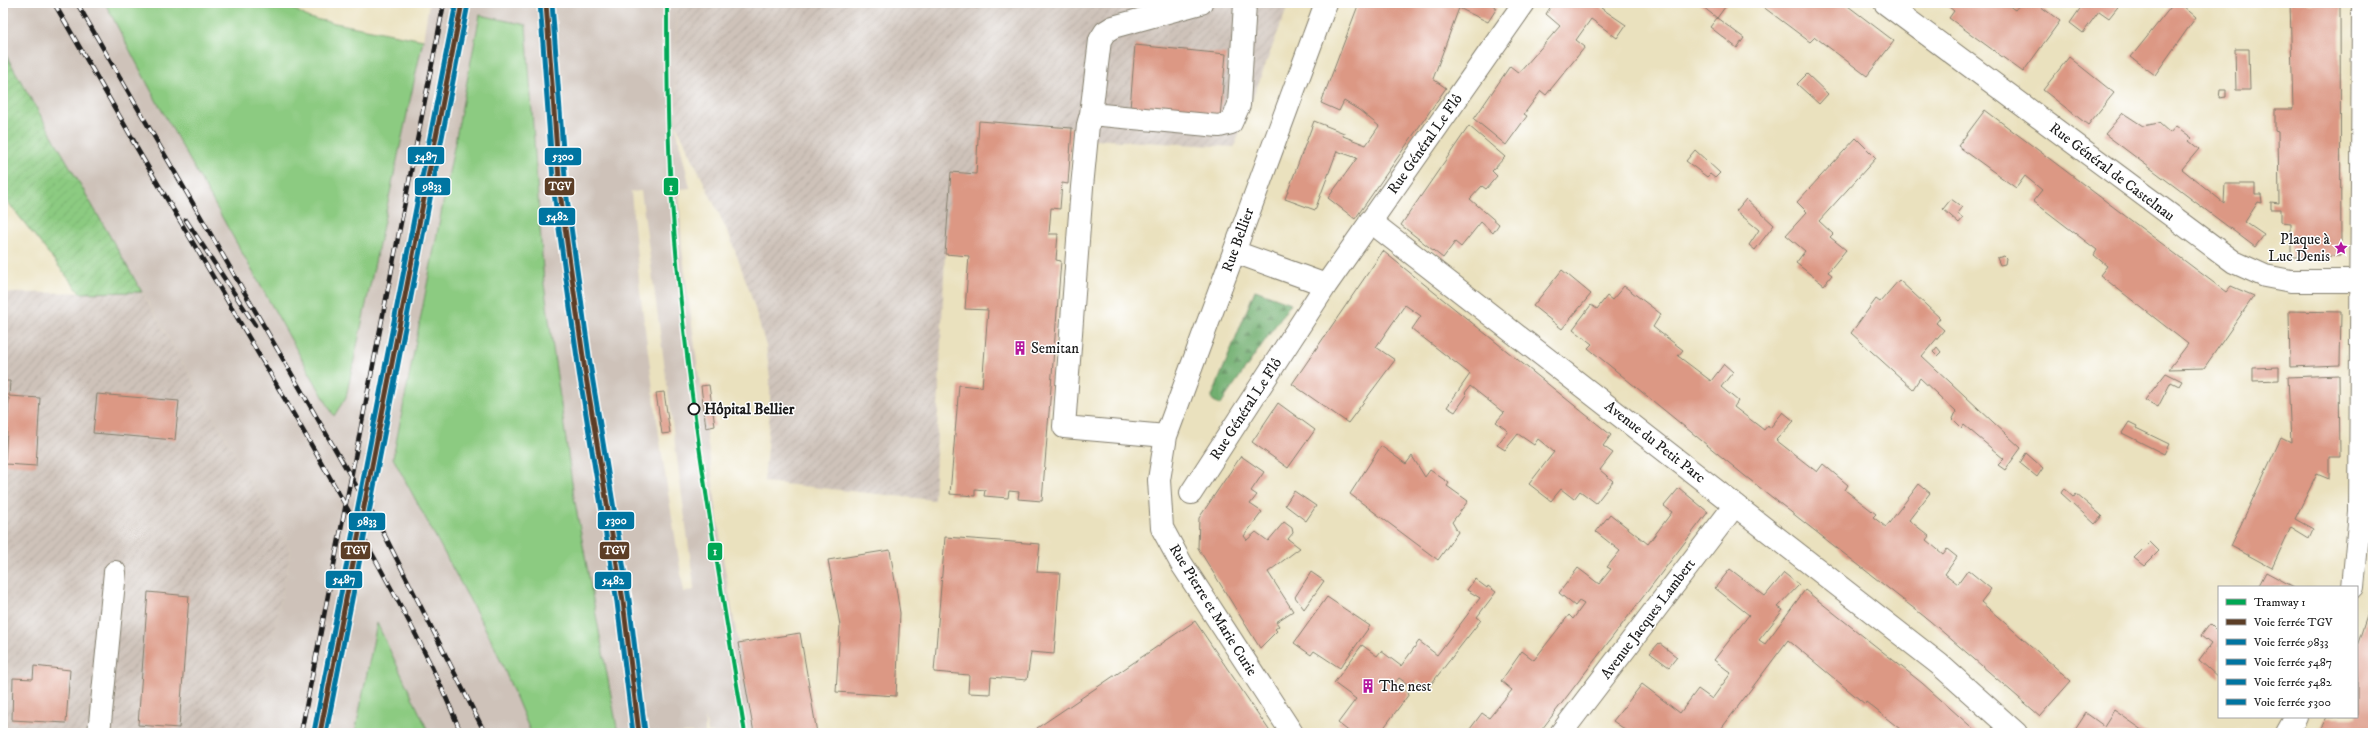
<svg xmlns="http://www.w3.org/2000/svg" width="2376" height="736" viewBox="0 0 2376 736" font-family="'IM FELL DW Pica',serif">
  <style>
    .industrial { fill: url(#industrial-furrows) }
    .railway { fill: #cec2b9; fill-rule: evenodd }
    .grass { fill: #8ccb81; stroke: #54744e }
    .forest { fill: url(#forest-firs); stroke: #466646 }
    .garden { fill: url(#garden-furrows); stroke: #54744e }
    .building { fill: #dc9884 }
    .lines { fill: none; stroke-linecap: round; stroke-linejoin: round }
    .minor-casing { stroke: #837e6d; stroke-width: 24 }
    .minor { stroke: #fff; stroke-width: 22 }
    .rail-casing { stroke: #1c1c1c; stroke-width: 4.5 }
    .rail { stroke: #fff; stroke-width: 3; stroke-dasharray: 9; stroke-linecap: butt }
    .rail-1-casing { stroke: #fff; stroke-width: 8 }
    .rail-2-casing { stroke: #fff; stroke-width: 8 }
    .rail-3-casing { stroke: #fff; stroke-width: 8 }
    .rail-4-casing { stroke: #fff; stroke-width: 8 }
    .rail-5-casing { stroke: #fff; stroke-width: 8 }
    .rail-1 { stroke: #5c3e26; stroke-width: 5 }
    .rail-2 { stroke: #0075a1; stroke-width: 5 }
    .rail-3 { stroke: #0075a1; stroke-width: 5 }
    .rail-4 { stroke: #0075a1; stroke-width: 5 }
    .rail-5 { stroke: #0075a1; stroke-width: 5 }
    .tram-1-casing { stroke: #fff; stroke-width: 7 }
    .tram-1 { stroke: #00a754; stroke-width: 4 }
    .stop-dot { fill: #fff; stroke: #1c1c1c; stroke-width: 2 }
    .labels { text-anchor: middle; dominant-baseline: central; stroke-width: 3; stroke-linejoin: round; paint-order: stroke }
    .street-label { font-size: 15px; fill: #1c1c1c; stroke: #fff }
    .poi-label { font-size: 15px; fill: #1c1c1c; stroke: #fff; text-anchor: start }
    .stop-label { font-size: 15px; font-weight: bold; fill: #1c1c1c; stroke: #fff; text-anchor: start }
    .line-badge { stroke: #fff; stroke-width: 1.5 }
    .badge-label { font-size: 11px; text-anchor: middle; font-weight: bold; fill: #fff }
  </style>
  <defs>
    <pattern id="industrial-furrows" width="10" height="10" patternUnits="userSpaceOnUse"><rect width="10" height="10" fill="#cec2b9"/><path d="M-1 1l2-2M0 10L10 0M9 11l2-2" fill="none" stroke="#b0a69e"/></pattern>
    <pattern id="forest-firs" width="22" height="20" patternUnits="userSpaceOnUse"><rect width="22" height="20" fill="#71af6f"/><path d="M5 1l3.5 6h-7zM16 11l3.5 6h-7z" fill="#5c8e5a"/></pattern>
    <pattern id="garden-furrows" width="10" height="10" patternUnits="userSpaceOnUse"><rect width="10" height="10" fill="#8ccb81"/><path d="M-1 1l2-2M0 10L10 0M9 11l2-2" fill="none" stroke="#78ae6f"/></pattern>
  </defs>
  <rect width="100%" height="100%" fill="#fff"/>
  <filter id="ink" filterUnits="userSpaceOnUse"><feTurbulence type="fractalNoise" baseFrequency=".025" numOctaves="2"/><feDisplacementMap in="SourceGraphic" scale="8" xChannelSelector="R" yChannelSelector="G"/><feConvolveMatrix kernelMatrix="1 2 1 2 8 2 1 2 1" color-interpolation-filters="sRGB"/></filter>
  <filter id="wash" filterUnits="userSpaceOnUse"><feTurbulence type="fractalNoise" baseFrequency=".012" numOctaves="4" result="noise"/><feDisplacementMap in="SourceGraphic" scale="16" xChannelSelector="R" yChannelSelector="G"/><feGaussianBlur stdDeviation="0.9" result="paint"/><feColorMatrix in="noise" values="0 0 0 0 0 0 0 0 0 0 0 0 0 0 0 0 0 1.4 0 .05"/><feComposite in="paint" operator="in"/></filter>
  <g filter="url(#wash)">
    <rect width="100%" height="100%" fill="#eae1be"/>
    <path class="industrial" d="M677,3H1289L1234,147L1071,138L1072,127L979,121L976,174L951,172L945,254L934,500L764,482L770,411V379L766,346L750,292L730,237L675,122Z
      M142,292L291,551L253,733H3V293Z"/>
    <path class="railway" d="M3,3H105L156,100L334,416L346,397L423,40L429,3H677L675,122L690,188L679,189L682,249L723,558L754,733H708L705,717V733H618L574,497L544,284L526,25L480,15L393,458L493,643L531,733H429L377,623L355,733H253L291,551L3,50ZM641,191L693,578L694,590L684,592L660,442L640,291L631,192Z"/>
    <path class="grass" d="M105,3H284L309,18L423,40L346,397L334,416L156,100Z
      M480,15L526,25L544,284L574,497L618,733H531L493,643L393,458Z
      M377,623L429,733H355Z"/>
    <path class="forest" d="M1255,290L1291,303L1220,405L1211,399Z"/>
    <path class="garden" d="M3,50L142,292L80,293L3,196Z"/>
    <g id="blocks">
      <path class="building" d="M933,3H979L978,8Z
        M1359,3H1449L1455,6L1457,3H1489L1497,8L1488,22L1459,8L1433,79L1446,88L1355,219L1328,198L1357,158L1337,151L1315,210L1285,199L1314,121L1344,133L1343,136L1366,145L1379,126L1359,110L1344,101L1339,111L1321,103Z
        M1553,3H1605L1601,8L1626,25L1617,38L1591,19L1576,40L1585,47L1546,95L1541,91L1524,114L1527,116L1506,145L1474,119L1510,66L1519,73L1560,26L1546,14Z
        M1698,3H1728L1717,18L1744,38L1737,48L1710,27L1717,18Z
        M1758,3H1844L1894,41L1867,76L1815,37L1810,42Z
        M1944,3H2005L2015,10L2021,3H2036L2060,21L2023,72L1949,18L1954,11Z
        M2084,3H2121L2109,18L2099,11L2083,33L2070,23Z
        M2174,3H2186L2183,6L2196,17L2155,75L2131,57Z
        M2290,3H2340L2341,256L2291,257V223L2281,222V209H2271V202L2279,203L2278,132L2275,131V109H2293Z
        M1135,45L1226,54L1220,117L1130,109Z
        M2235,49H2249L2250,90H2236Z
        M2069,57L2114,93L2088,125L2043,90Z
        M1807,74L1828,94L1819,104L1797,84Z
        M2220,90H2226V97L2219,98Z
        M1985,110L2226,292L2231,286L2254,296L2204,368L2169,369L2188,344L2100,275L2107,266L2094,255L2097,250L2033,201L2042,190L2025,176L2016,188L1958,146Z
        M2123,113L2143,126L2159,123L2170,133L2176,126L2192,138L2189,141L2199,149L2182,169L2224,203L2225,184H2255V194H2261L2262,203L2258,202L2245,222L2264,235L2255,247L2105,134Z
        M979,121L1072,128L1068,184L1062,183L1060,209L1051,208L1049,234H1058L1056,260L1061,261L1042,501L1018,499L1019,492L1009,491L1008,498L984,496L985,490L975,489V496L950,494L959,385L982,387L988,310L965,309L969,256L945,254L951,172L976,174Z
        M1469,126L1505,157L1492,171L1497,176L1486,189L1482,186L1470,199L1499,224L1493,233L1481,222L1461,247L1455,242L1443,258L1401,225Z
        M1856,138L1876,158L1819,221L1833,234L1830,237L1846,250L1828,272L1832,275L1824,285L1796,263L1805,251L1786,235L1807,212L1797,202Z
        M1695,150L1720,173L1715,178L1710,174L1707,177L1686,161Z
        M1746,199L1774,225L1755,250L1749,245L1759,230L1736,211Z
        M1951,199L1962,207L1957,213L1963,218L1959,223L1943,209Z
        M1383,251L1611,435L1603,446L1613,453L1600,470L1613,481L1596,503L1580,491L1574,499L1561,489L1551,501L1529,484L1554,452L1538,439L1534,445L1518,434L1505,450L1497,445L1508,431L1496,422L1504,413L1470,386L1465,393L1467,395L1455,412L1447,407L1470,374L1412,329L1421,316L1405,305L1376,347L1395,360L1348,423L1292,384Z
        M2004,256L2006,258L2005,264L2000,265L1997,258Z
        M1562,270L1591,294L1562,329L1533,306Z
        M1899,280L1940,318L1936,323L1944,330L1922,356L2021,448L2005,470L1998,465L2004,459L1964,425L1962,428L1953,419L1956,412L1920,378L1913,389L1851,333L1876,299L1880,302Z
        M1624,286L1661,314L1653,327L1683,350L1678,356L1711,381L1724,364L1733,372L1721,387L1738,401L1734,407L1764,430L1768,425L1770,428L1783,412L1794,421L1776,440L1817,472L1823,464L1848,485L1845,490L1876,514L1873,517L1886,527L1919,484L1930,493L1909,520L1929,536L1926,540L1943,554L1947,549L1957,557L1945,574L1958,584L1968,570L1991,589L1981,602L2071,681L2040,716L1930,621L1745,476L1588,348L1592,344L1573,329L1591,305L1597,309L1607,296L1612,300Z
        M2289,311L2341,312L2340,365L2290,367Z
        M1937,347L1941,352L1937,356L1933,352Z
        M2279,367V380L2253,381V368Z
        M2166,373L2182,381L2179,386L2171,382L2158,407L2145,400Z
        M2339,375L2340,457H2329V479L2317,474L2295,519L2313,529L2309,538L2291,527L2272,568L2231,546L2281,438L2291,443L2288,377Z
        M3,381H10L9,396L40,398L36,466L5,464L9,398H3Z
        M709,385L715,426L706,428L701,386Z
        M664,392L670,433L662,434L656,393Z
        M97,394L179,401L175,440L93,433Z
        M1278,403L1315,430L1288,468L1252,442Z
        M2129,422L2137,426L2136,428L2169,444L2164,454L2122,433Z
        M1381,446L1406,464L1412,456L1425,477L1430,470L1449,483L1447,486L1468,501L1452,522L1458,532L1438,560L1350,494Z
        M2026,453L2043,468L2037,477L2020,463Z
        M1241,456L1264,472L1251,491L1257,495L1250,504L1262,512L1244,536L1247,540L1256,532L1268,541L1284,522L1292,528L1293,533L1288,539L1300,548L1268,572L1293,611L1276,622L1279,626L1275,629L1277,631L1260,648L1198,548L1199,518Z
        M1679,488L1708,512L1539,733H1467L1482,713L1489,718L1512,690L1501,681L1522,651L1534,660L1569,615L1573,619L1584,604L1579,601L1575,606L1559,593L1578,568L1599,584L1611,569L1607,567L1620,551L1596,532L1610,514L1648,544L1672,512L1664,506Z
        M2064,488L2074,497L2076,494L2102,516L2095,524L2061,493Z
        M1294,491L1316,506L1306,521L1285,505Z
        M945,537L1040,544L1037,572L1060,573L1054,654L1031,652L1027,680L991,677L990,694L968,693L969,675L934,672Z
        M2150,542L2159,551L2144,566L2134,558Z
        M890,550L900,613L896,696L836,692L840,625L828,560Z
        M1730,569L1765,596L1784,573L1799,585L1778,607L1783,610L1759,640L1765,644L1805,590L1922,683L1978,733H1905L1866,702L1865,704L1788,640L1718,733H1630L1613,721L1642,684L1680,713L1698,689L1712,699L1731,673L1714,660L1749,615L1715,588Z
        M1311,572L1324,581L1304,609L1295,597Z
        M2266,572L2294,587H2258Z
        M1475,579L1487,588L1488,586L1496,592L1477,617L1481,620L1428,688L1418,681L1413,688L1399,678L1395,683L1409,694L1380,733H1351L1338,723L1356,699L1334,683L1362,645L1377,656L1381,651L1401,666L1419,641L1437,655L1480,598L1467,590Z
        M148,592L189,596L179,728L138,725Z
        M1327,597L1370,626L1340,668L1314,651L1311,655L1294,643Z
        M2373,598V733H2318L2327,717H2357V646Z
        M1195,621L1271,733H1041L1037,728Z
        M2210,624L2219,633V678L2199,660L2211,644L2201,636Z
        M800,633L817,733H754L738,643Z
        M1659,643L1677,657L1669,667L1650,653Z
        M34,666L70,670L66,723L12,720L13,678L33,679Z
        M2114,710L2147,733H2073L2086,713L2104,726Z"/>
    </g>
  </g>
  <g filter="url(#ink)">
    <use href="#blocks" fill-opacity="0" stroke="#837e6d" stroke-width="1"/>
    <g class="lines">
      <defs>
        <path id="minor" d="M1201,3L1113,27L1105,32L1100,40L1091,114L1219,126L1231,123L1239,105L1245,3
          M1885,3L2234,262L2265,276L2291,281H2362
          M1091,114L1088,125L1082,187L1064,427L1166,436
          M1370,221L1939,664L2016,733
          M1235,252L1326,285
          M1191,493L1326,285L1524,3
          M2353,587L2360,512L2363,3
          M99,733L115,572
          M1292,733L1181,563L1162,528L1159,480L1166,436L1326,3
          M1561,733L1735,505
          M2287,733L2296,717"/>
      </defs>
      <use href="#minor" class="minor-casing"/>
      <use href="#minor" class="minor"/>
      <defs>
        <path id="rail" d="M54,3L135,143
          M77,3L383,532L485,733
          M132,140C204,262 278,384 347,508C387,581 430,655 461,733
          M186,220L255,325
          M301,733L444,3"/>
      </defs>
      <use href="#rail" class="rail-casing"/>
      <use href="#rail" class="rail"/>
      <defs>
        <path id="rail-1" d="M546,3L560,192L585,371L623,601L639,733
          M320,733L462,3"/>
        <path id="rail-2" d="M326,733L468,4"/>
        <path id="rail-3" d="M314,732L456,3"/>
        <path id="rail-4" d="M540,3L554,193L579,372L617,602L633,733"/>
        <path id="rail-5" d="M552,3L566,191L591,370L629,600L645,732"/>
      </defs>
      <use href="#rail-1" class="rail-1-casing"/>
      <use href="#rail-2" class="rail-2-casing"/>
      <use href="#rail-3" class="rail-3-casing"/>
      <use href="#rail-4" class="rail-4-casing"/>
      <use href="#rail-5" class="rail-5-casing"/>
      <use href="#rail-1" class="rail-1"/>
      <use href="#rail-2" class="rail-2"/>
      <use href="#rail-3" class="rail-3"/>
      <use href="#rail-4" class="rail-4"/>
      <use href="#rail-5" class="rail-5"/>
      <defs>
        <path id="tram-1" d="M667,3C667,65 667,126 671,188C683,371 715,552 745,733"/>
      </defs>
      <use href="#tram-1" class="tram-1-casing"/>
      <use href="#tram-1" class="tram-1"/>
    </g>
  </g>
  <defs>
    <symbol id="sight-bare" viewBox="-9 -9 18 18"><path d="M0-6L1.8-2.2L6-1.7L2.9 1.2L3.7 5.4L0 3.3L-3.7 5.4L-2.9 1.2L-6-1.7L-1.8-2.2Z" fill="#b5179e" stroke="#fff" stroke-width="2.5" paint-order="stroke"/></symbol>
    <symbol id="building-bare" viewBox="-9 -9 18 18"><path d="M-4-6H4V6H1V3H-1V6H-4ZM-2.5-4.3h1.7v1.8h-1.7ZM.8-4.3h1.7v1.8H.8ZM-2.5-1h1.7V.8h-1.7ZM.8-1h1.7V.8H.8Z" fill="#b5179e" stroke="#fff" stroke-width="2.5" paint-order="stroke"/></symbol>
  </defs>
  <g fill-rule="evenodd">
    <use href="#sight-bare" x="2331" y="238" width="20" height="20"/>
    <use href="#building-bare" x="1010" y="338" width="20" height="20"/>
    <use href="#building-bare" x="1358" y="676" width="20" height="20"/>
  </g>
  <circle class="stop-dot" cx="694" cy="409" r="5.5"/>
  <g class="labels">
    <g class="street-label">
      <text transform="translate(1425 144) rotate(-55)">Rue Général Le Flô</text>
      <text transform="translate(2112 172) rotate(37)">Rue Général de Castelnau</text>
      <text transform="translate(1238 240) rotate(-70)">Rue Bellier</text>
      <text transform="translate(1246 409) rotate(-57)">Rue Général Le Flô</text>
      <text transform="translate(1655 442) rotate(38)">Avenue du Petit Parc</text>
      <text transform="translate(1213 610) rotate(58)">Rue Pierre et Marie Curie</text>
      <text transform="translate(1648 619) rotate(-53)">Avenue Jacques Lambert</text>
    </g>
    <g class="poi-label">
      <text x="2330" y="239" text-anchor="end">Plaque à<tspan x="2330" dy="17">Luc Denis</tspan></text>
      <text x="1031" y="348">Semitan</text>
      <text x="1379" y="686">The nest</text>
    </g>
    <g class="stop-label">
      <text x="704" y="409">Hôpital Bellier</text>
    </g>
  </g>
  <g class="line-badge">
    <rect x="407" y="146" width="38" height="19" rx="4" fill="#0075a1"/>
    <rect x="544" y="147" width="38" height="19" rx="4" fill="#0075a1"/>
    <rect x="414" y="177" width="37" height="19" rx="4" fill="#0075a1"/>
    <rect x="544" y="177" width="31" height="19" rx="4" fill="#5c3e26"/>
    <rect x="663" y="177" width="16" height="19" rx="4" fill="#00a754"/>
    <rect x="538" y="207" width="38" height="19" rx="4" fill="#0075a1"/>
    <rect x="597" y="511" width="38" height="19" rx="4" fill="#0075a1"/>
    <rect x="348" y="512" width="38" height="19" rx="4" fill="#0075a1"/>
    <rect x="340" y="541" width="31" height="19" rx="4" fill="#5c3e26"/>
    <rect x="599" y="541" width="31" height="19" rx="4" fill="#5c3e26"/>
    <rect x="707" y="542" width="16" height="19" rx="4" fill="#00a754"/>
    <rect x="325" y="570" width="38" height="19" rx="4" fill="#0075a1"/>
    <rect x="594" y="571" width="38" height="19" rx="4" fill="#0075a1"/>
  </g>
  <g class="badge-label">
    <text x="426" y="160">5487</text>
    <text x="563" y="160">5300</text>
    <text x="432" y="190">9833</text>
    <text x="560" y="190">TGV</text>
    <text x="671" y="191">1</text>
    <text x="557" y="220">5482</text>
    <text x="616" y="524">5300</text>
    <text x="367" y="525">9833</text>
    <text x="356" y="554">TGV</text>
    <text x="615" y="554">TGV</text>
    <text x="715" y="555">1</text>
    <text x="344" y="583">5487</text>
    <text x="613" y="584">5482</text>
  </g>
  <rect width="2376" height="736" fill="none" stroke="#fff" stroke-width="16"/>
  <rect x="2218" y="586" width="140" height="132" fill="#ffffff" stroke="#a4a4a4"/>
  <rect x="2226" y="599" width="20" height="6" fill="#00a754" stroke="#a4a4a4"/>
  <text x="2254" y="606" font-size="12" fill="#1c1c1c">Tramway 1</text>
  <rect x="2226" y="619" width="20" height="6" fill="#5c3e26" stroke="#a4a4a4"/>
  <text x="2254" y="626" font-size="12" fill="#1c1c1c">Voie ferrée TGV</text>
  <rect x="2226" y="639" width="20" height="6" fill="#0075a1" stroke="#a4a4a4"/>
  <text x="2254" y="646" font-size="12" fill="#1c1c1c">Voie ferrée 9833</text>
  <rect x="2226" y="659" width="20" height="6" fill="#0075a1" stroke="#a4a4a4"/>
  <text x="2254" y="666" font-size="12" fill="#1c1c1c">Voie ferrée 5487</text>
  <rect x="2226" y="679" width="20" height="6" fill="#0075a1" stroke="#a4a4a4"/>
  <text x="2254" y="686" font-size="12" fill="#1c1c1c">Voie ferrée 5482</text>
  <rect x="2226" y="699" width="20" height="6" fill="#0075a1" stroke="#a4a4a4"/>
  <text x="2254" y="706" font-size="12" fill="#1c1c1c">Voie ferrée 5300</text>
</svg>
